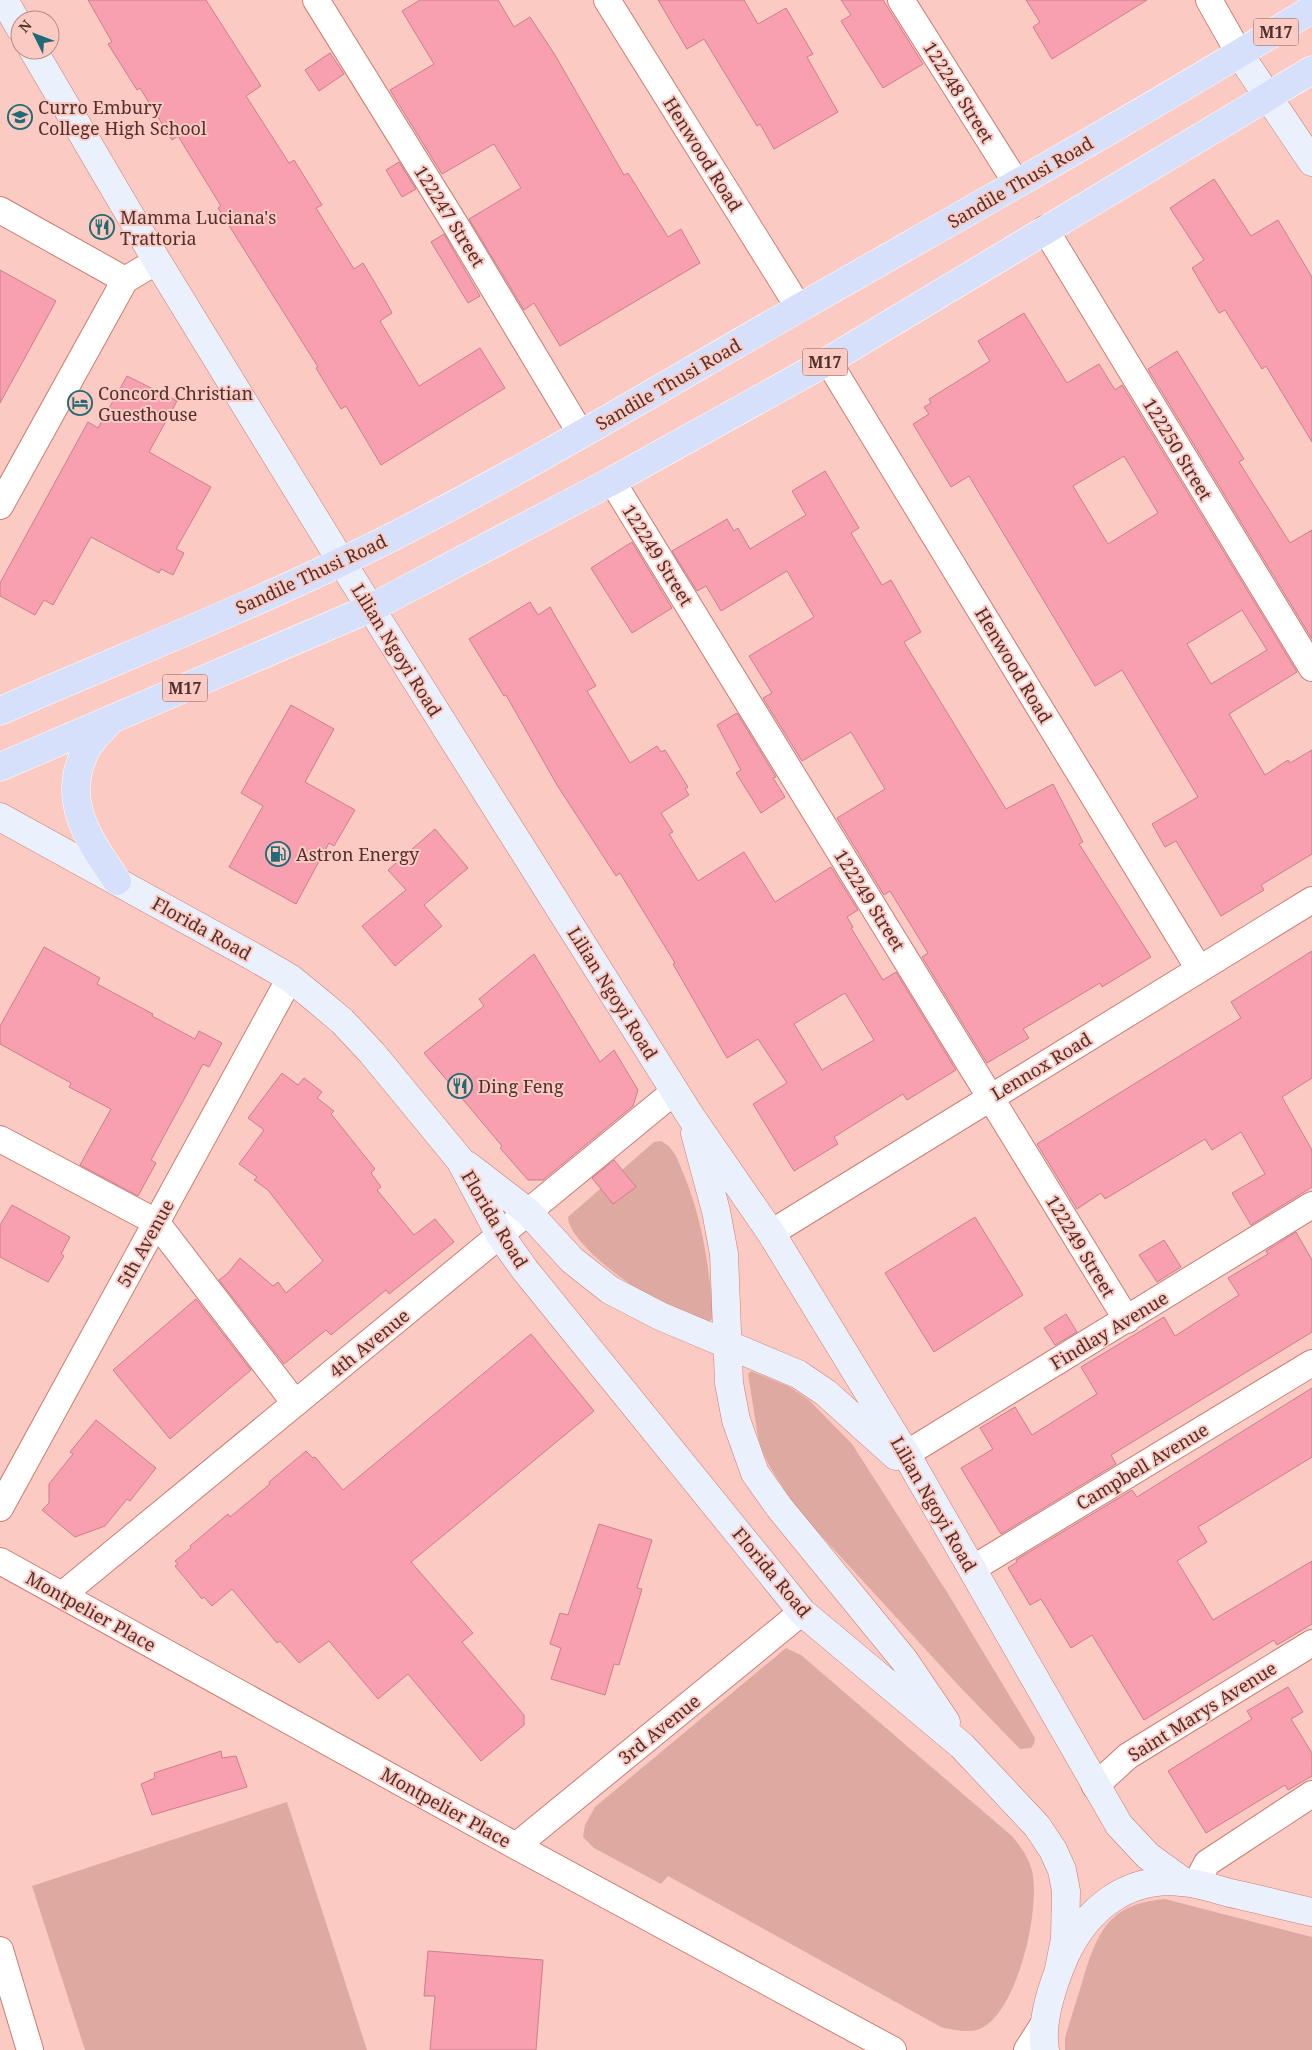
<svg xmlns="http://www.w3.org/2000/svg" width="1312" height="2050" viewBox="0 0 1312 2050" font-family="'Noto Serif',serif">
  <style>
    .green { fill: #dea9a1 }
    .building { fill: #f8a0af; stroke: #cb7e8c; fill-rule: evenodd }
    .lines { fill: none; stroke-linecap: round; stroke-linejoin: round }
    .street-casing { stroke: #ca7e73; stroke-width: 28 }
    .secondary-casing { stroke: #ca7e73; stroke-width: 29 }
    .primary-casing { stroke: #fff; stroke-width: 29 }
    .street { stroke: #fff; stroke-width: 26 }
    .secondary { stroke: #ebf0fd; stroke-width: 28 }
    .primary { stroke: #d6e0fb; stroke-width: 28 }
    .labels { text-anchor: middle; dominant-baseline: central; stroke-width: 4; stroke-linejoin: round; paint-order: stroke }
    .shield { fill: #fbcac2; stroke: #845e59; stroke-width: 1 }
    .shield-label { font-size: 16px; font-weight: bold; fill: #51302c }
    .street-label { font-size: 18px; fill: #51302c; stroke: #fbcac2 }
    .poi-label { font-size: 18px; fill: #51302c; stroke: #fbcac2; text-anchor: start }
  </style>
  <rect width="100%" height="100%" fill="#fbcac2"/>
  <path class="green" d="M661,1141C675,1148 678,1161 684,1175C704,1225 708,1265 714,1318L707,1322C694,1317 680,1312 667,1306C643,1296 569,1245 568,1217L654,1142Z
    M751,1371L788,1386L809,1400L852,1444L947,1592L1035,1738L1034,1744L1031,1748L1020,1749L960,1687L796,1508L770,1467L762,1450L758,1437L748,1374Z
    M786,1648L801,1655L1013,1837C1021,1848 1029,1858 1032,1871C1041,1907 1018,2010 982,2028C971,2034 953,2030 941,2027L668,1876L661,1884L594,1848L583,1837L585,1825L595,1807Z
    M287,1802L367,2050H85L32,1886Z
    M1165,1899L1312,1937V2050H1065V2038C1071,2017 1078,1996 1084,1976C1099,1928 1111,1904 1165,1899Z"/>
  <path class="building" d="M88,0H206L261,86L246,96L289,163L294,160L322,205L316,208L354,269L363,263L385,300L392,313L380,321L419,386L480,348L505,388L381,465L346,406L341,409L316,368L318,367L218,208L221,206L178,136L172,140L140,88L137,90L108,44L112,42Z
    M420,0H498L514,27L530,17L555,55L624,175L628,173L668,237L681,229L700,263L560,346L534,303L524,310L469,219L521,188L494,144L442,174L390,90L434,64L402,11Z
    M658,0H744L758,24L786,8L813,54L807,57L838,112L774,149L760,124L757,126L704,39L687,49Z
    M841,0H883L923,64L883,88L841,21L851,15Z
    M1026,0H1147L1052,59L1033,27L1040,22Z
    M330,53L344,74L319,91L305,70Z
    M399,162L416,189L402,197L386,170Z
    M1214,179L1251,236L1278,220L1312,277V442L1266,366L1262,369L1225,310L1219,313L1192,268L1204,260L1170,208Z
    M444,234L480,296L468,303L431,242Z
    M0,270L56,301L0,403Z
    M1024,313L1067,383L1099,364L1115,390L1122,385L1297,672L1229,714L1265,775L1288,760L1290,763L1312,750V854L1261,885L1264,890L1221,916L1176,841L1165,847L1152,824L1198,797L1122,670L1095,686L969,476L951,487L913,424L929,414L924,407L931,403L929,399L990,361L978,341ZM1124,456L1158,513L1108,544L1073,486ZM1242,610L1267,650L1211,684L1187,644Z
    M1177,351L1244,459L1239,462L1290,543L1312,530V639L1148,369Z
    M127,376L177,401L149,452L211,487L176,549L184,553L173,575L161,569L159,573L91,537L53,605L44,600L35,615L0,596V583L88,422L98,428Z
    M825,471L859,528L851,533L882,585L891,580L921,632L904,642L1006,809L1053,784L1083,842L1079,844L1151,957L1102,987L1100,983L1023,1029L1029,1038L987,1063L922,957L928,953L890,891L884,895L837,818L885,789L851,732L802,761L763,698L772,693L749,656L814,617L787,571L721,611L706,586L697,591L672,551L727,519L734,531L738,528L750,549L806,515L792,491Z
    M632,542L672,608L632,633L591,568Z
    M530,602L538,615L550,607L596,686L587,691L630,763L657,746L661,752L665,750L688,787L685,789L689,795L661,813L673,832L669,834L698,881L744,852L775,902L831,867L858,910L847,917L853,927L851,928L883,980L896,972L956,1070L907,1100L903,1094L834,1137L838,1144L794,1171L753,1104L787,1083L758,1039L727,1058L673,964L675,963L620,873L616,876L557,785L506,695L504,696L469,639ZM845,993L874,1040L822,1070L794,1024Z
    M291,705L334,729L305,782L355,810L334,846L329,843L296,904L229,867L263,806L241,793Z
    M737,713L776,777L773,778L785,797L761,813L736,773L741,770L717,725Z
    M435,829L468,868L424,905L442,926L395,966L362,926L406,890L388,870Z
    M44,947L100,978L97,984L153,1014L152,1016L195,1039L199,1031L222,1043L209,1067L203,1064L151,1160L156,1163L138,1196L80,1165L111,1109L69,1087L71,1083L0,1044V1026Z
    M1312,951V1078L1282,1097L1312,1150V1187L1251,1225L1232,1193L1265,1174L1241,1132L1212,1150L1205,1139L1105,1199L1101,1193L1077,1209L1037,1144L1241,1018L1231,1002Z
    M534,954L600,1062L614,1050L638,1090L633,1106L543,1180H528L500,1148L502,1146L424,1053L484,1006L479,999Z
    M282,1073L298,1085L304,1078L322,1092L317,1098L334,1111L331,1114L375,1169L371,1173L381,1187L377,1190L414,1235L435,1219L454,1242L389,1294L386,1290L331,1335L326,1330L284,1364L219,1280L228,1273L240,1258L273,1286L278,1282L286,1293L323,1261L268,1190L254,1180L257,1177L239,1164L264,1130L248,1118Z
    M614,1160L636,1187L613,1204L592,1178Z
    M12,1205L70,1237L61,1254L64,1256L48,1282L0,1257V1225Z
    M975,1217L1023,1295L934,1352L885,1273Z
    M1296,1232L1312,1260V1332L1111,1455L1116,1464L1001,1534L961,1468L993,1449L980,1428L1015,1407L1032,1435L1097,1394L1081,1367L1164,1317L1175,1336L1239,1295L1228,1278L1268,1254L1266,1251Z
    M1164,1240L1181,1267L1157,1282L1139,1255Z
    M196,1299L251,1370L170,1439L113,1370Z
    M1066,1314L1077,1332L1055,1345L1044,1328Z
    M531,1334L594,1411L411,1562L473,1633L462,1642L524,1715V1725L481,1761L408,1674L378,1699L329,1641L299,1663L280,1641L277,1643L232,1589L212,1606L204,1597L202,1599L175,1566L178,1564L175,1561L191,1548L190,1546L228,1514L230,1517L270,1484L269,1482L306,1451L313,1458L315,1457L343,1490Z
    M1312,1388V1457L1198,1527L1207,1542L1177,1561L1213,1620L1312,1561V1624L1277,1645L1274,1640L1144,1720L1092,1635L1071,1648L1041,1599L1030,1605L1008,1568L1017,1562L1016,1560L1132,1490L1137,1497Z
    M96,1420L156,1468L130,1501L127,1499L105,1526L75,1537L42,1510L49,1503V1484L73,1454L70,1452Z
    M599,1524L652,1540L637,1588L642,1589L619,1665L614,1664L605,1695L551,1679L561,1648L550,1644L560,1613L568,1615Z
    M1288,1687L1303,1712L1291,1719L1312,1753V1776L1288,1790L1285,1785L1206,1833L1168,1771L1252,1719L1247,1711Z
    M221,1751L222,1758L236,1756L247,1787L152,1815L141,1784L155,1778L154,1773Z
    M428,1951L543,1960L536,2050H430L435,1996H424Z"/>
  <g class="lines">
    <defs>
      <path id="street" d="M316,0L458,229L581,434
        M607,0L799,308
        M901,0L1017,184
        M1209,0L1240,55
        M0,210L125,280
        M1045,229L1312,668
        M828,361L1199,969
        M612,481L1127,1320
        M0,506L125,280L157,261
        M0,1139L156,1222L295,1403
        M771,1233L1312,900
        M906,1454L1312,1205
        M0,1508L290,978
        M0,1561L516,1846L893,2050
        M972,1569L1312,1363
        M62,1595L675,1091
        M1095,1786L1128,1756L1312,1643
        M516,1846L802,1612
        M1196,1884L1207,1863L1312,1794
        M0,1950L30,2050
        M1027,2050L1045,2022"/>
      <path id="secondary" d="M4,0L20,28
        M33,50L157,261L341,561L691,1117L771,1233L906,1454L1119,1825L1148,1856L1184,1882
        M1240,55L1312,162
        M0,817L252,956L290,978L317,1000L342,1021L372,1053L460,1160L500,1235L525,1270L802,1612L962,1746L1037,1826L1053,1850L1062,1870L1066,1891L1065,1939L1059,1969
        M695,1133L716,1211L724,1254L729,1383L736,1420L755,1473L779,1507L904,1660L946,1722
        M467,1165L528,1212L572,1260L610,1290L660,1316L798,1374L826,1393L896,1456
        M1045,2050C1040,2021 1053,1984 1064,1958C1086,1909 1127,1876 1182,1882C1198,1883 1215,1889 1230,1893C1258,1899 1285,1906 1312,1912"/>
      <path id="primary" d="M0,711C130,654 263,602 390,538C530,467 665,385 801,307C972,209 1144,113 1312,9
        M108,723C101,731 91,740 86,750C60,801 89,839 117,881
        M0,767L371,608L612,481L828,361L1312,70"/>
    </defs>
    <use href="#street" class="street-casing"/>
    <use href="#secondary" class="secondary-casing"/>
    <use href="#primary" class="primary-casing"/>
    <use href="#street" class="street"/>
    <use href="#secondary" class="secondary"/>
    <use href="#primary" class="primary"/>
  </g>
  <defs>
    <symbol id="school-ring" viewBox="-11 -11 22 22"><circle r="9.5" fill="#fbcac2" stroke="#226b76" stroke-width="1.5"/><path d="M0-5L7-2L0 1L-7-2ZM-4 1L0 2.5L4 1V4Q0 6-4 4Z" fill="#226b76"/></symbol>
    <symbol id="restaurant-ring" viewBox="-11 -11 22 22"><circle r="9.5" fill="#fbcac2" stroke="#226b76" stroke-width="1.5"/><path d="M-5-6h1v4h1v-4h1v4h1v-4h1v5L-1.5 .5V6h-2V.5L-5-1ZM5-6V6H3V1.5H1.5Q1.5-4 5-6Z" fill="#226b76"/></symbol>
    <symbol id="hotel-ring" viewBox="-11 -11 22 22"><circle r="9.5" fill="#fbcac2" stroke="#226b76" stroke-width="1.5"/><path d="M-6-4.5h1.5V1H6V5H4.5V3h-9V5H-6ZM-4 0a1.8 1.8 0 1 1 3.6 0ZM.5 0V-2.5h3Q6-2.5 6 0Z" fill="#226b76"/></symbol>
    <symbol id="fuel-ring" viewBox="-11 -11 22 22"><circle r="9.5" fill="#fbcac2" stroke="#226b76" stroke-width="1.5"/><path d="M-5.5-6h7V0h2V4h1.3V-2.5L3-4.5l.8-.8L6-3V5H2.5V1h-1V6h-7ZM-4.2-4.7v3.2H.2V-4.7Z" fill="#226b76"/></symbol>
  </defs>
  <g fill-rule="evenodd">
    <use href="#school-ring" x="6" y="103" width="28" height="28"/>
    <use href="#restaurant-ring" x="88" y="213" width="28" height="28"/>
    <use href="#hotel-ring" x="66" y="389" width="28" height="28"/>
    <use href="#fuel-ring" x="264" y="840" width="28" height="28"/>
    <use href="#restaurant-ring" x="446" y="1072" width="28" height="28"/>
  </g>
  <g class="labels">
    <g class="shield">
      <rect x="1253.5" y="18.5" width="45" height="27" rx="4"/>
      <rect x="802.5" y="348.5" width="45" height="27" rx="4"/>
      <rect x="162.5" y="674.5" width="45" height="27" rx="4"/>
    </g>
    <g class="shield-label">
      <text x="1276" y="32">M17</text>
      <text x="825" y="362">M17</text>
      <text x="185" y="688">M17</text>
    </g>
    <g class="street-label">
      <text transform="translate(959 92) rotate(58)">122248 Street</text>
      <text transform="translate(703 154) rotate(58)">Henwood Road</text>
      <text transform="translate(1020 182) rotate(-30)">Sandile Thusi Road</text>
      <text transform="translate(450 216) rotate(58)">122247 Street</text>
      <text transform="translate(668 384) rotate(-30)">Sandile Thusi Road</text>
      <text transform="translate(1178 449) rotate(59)">122250 Street</text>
      <text transform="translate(658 555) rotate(58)">122249 Street</text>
      <text transform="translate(311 574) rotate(-25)">Sandile Thusi Road</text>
      <text transform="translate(397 650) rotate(58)">Lilian Ngoyi Road</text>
      <text transform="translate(1014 665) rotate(59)">Henwood Road</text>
      <text transform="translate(870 900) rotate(58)">122249 Street</text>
      <text transform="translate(202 928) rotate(29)">Florida Road</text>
      <text transform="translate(613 993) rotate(58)">Lilian Ngoyi Road</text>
      <text transform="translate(1041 1066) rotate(-31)">Lennox Road</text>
      <text transform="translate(495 1219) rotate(59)">Florida Road</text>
      <text transform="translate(145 1243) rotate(-61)">5th Avenue</text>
      <text transform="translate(1081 1246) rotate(59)">122249 Street</text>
      <text transform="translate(1109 1330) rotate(-31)">Findlay Avenue</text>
      <text transform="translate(369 1343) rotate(-39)">4th Avenue</text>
      <text transform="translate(1142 1466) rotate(-31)">Campbell Avenue</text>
      <text transform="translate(934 1504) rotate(60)">Lilian Ngoyi Road</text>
      <text transform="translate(772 1572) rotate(50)">Florida Road</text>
      <text transform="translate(91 1611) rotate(29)">Montpelier Place</text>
      <text transform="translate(1202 1711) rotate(-32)">Saint Marys Avenue</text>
      <text transform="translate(659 1729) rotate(-39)">3rd Avenue</text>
      <text transform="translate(446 1807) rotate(29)">Montpelier Place</text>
    </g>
    <g class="poi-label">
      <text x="38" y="107">Curro Embury<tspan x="38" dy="21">College High School</tspan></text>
      <text x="120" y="217">Mamma Luciana's<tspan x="120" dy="21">Trattoria</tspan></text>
      <text x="98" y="393">Concord Christian<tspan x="98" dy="21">Guesthouse</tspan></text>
      <text x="296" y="854">Astron Energy</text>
      <text x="478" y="1086">Ding Feng</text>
    </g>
  </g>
  <g transform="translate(35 35) rotate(312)"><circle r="24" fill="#fbcac2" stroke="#b78c86"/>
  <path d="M0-4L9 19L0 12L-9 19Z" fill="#226b76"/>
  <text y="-8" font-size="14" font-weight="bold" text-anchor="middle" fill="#51302c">N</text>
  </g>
</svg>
